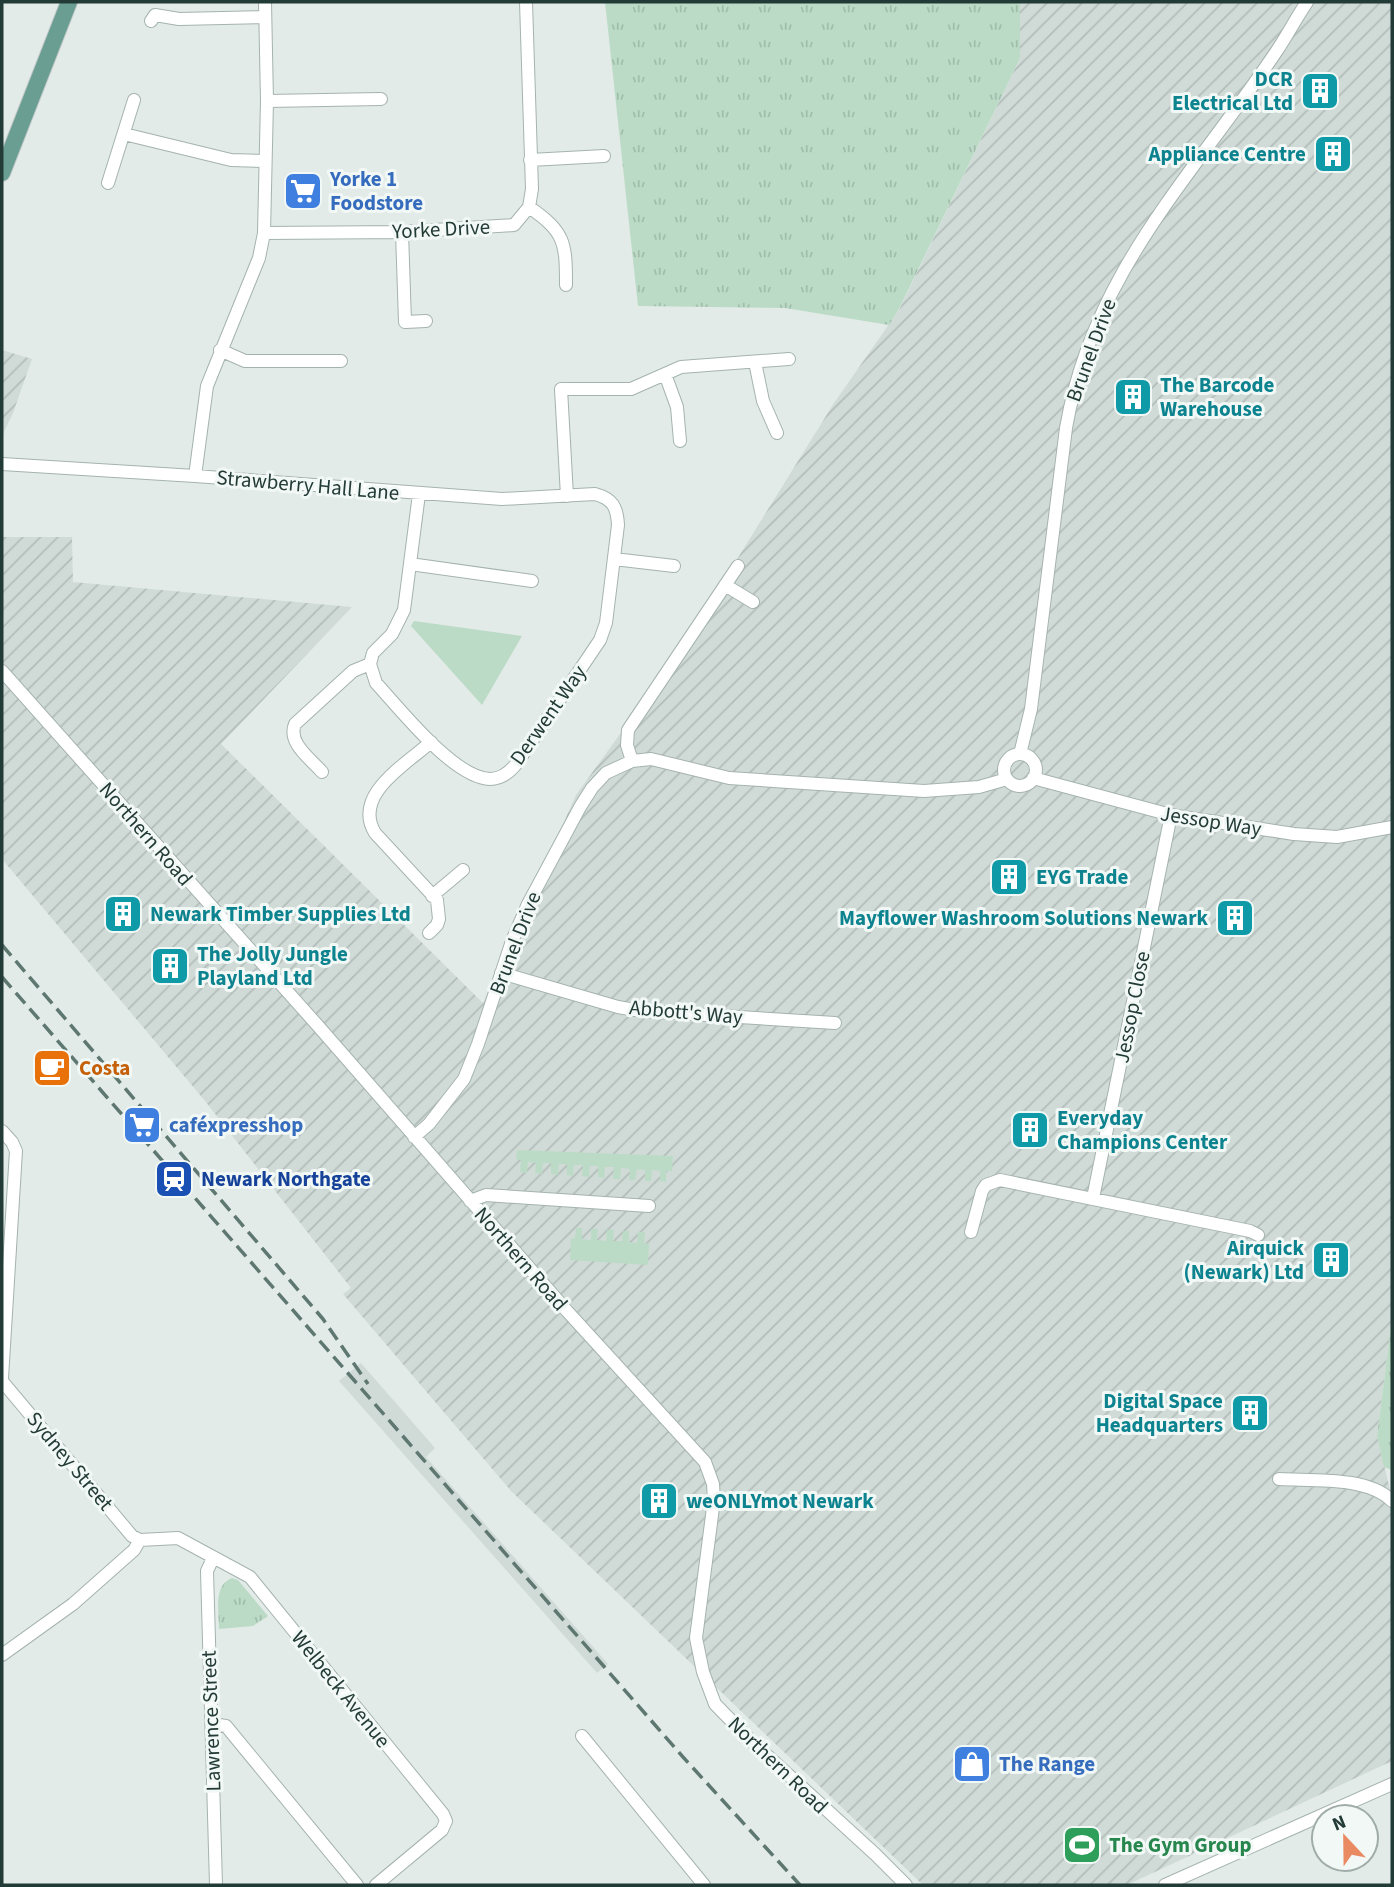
<svg xmlns="http://www.w3.org/2000/svg" width="1394" height="1887" viewBox="0 0 1394 1887" font-family="'Source Sans 3',sans-serif">
  <style>
    .built { fill: #d0dbd7 }
    .industrial { fill: url(#industrial-furrows) }
    .green { fill: #bcdbc6 }
    .park { fill: url(#park-tufts) }
    .lines { fill: none; stroke-linecap: round; stroke-linejoin: round }
    .minor-casing { stroke: #a5b3af; stroke-width: 14 }
    .major-casing { stroke: #c1c8c7; stroke-width: 18 }
    .minor { stroke: #fff; stroke-width: 12 }
    .major { stroke: #6a9e93; stroke-width: 16 }
    .rail { stroke: #5e7771; stroke-width: 3.5; stroke-dasharray: 14 7; stroke-linecap: butt }
    .labels { text-anchor: middle; dominant-baseline: central; stroke-width: 6; stroke-linejoin: round; paint-order: stroke }
    .culture-label { font-size: 21px; font-weight: bold; fill: #0d838f; stroke: #f2f8f5; text-anchor: start }
    .shop-label { font-size: 21px; font-weight: bold; fill: #366cbe; stroke: #f2f8f5; text-anchor: start }
    .street-label { font-size: 21px; fill: #233b36; stroke: #f2f8f5 }
    .food-label { font-size: 21px; font-weight: bold; fill: #c56008; stroke: #f2f8f5; text-anchor: start }
    .transit-label { font-size: 21px; font-weight: bold; fill: #164399; stroke: #f2f8f5; text-anchor: start }
    .leisure-label { font-size: 21px; font-weight: bold; fill: #27864d; stroke: #f2f8f5; text-anchor: start }
  </style>
  <defs>
    <pattern id="industrial-furrows" width="10" height="10" patternUnits="userSpaceOnUse" patternTransform="scale(1.75)"><rect width="10" height="10" fill="#d0dbd7"/><path d="M-1 1l2-2M0 10L10 0M9 11l2-2" fill="none" stroke="#b2bdb9"/></pattern>
    <pattern id="park-tufts" width="24" height="20" patternUnits="userSpaceOnUse" patternTransform="scale(1.75)"><rect width="24" height="20" fill="#bcdbc6"/><path d="M3 7l-1-3M5 7V3M7 7l1-3M15 17l-1-3M17 17v-4M19 17l1-3" fill="none" stroke="#a1bdab"/></pattern>
  </defs>
  <rect width="100%" height="100%" fill="#e2ebe8"/>
  <path class="built" d="M361,1363L435,1448L426,1457L608,1664L597,1673L339,1381Z"/>
  <path class="industrial" d="M1020,2H1392V1319L1377,1436L1392,1498V1761L1127,1885H923L511,1491L343,1294L351,1288L205,1101L2,859V537H72L73,582L352,607L221,744L483,1003L576,795L682,648L834,403L899,310L1020,58Z
    M2,350L32,359L13,413L2,436Z"/>
  <path class="green" d="M414,621L522,636L482,705L411,626Z
    M517,1150L673,1156L672,1171H666V1182L660,1181V1171L652,1170L651,1181H645V1170L637,1169L635,1180H629L630,1169L621,1168L620,1179H613L614,1167H605L604,1178L598,1177V1166H590L589,1177L582,1176L583,1165H574L573,1176L567,1175V1164H559L558,1175L551,1174V1163H543L542,1174L535,1173L536,1163L528,1162L527,1173L520,1172L521,1160L516,1159Z
    M576,1228H582V1239L591,1240V1229H598L597,1240L606,1241L607,1230H614L613,1241H622L623,1231H629V1242L637,1243L638,1232H645L644,1243L649,1244L648,1265L570,1260L571,1239L575,1238Z"/>
  <path class="park" d="M605,2H1020V58L899,309L889,325L785,308L638,306Z
    M1392,1319V1470L1384,1467L1377,1436Z
    M232,1578L238,1580L268,1616L253,1626L219,1629C219,1612 213,1585 232,1578Z"/>
  <g class="lines">
    <defs>
      <path id="minor" d="M151,21L155,15L179,19L265,17
        M267,101L381,99
        M124,134L231,160L265,161
        M530,160L604,156
        M108,183L134,100
        M529,207C565,232 566,242 566,285
        M402,232L405,322L426,321
        M264,233L402,232L514,225L529,207L532,189L526,2
        M220,350L245,361H341
        M755,362L763,401L777,433
        M665,374L677,407L680,441
        M2,464L195,476L502,499L595,494C613,499 617,507 618,525L606,623L600,640L517,763C510,772 502,779 490,779C454,778 400,709 376,683L370,664L373,653L392,634L404,610L419,494
        M195,476L207,386L259,258L264,233L267,101L265,2
        M567,496L561,389H631L681,367L789,359
        M614,559L674,566
        M410,564L532,581
        M725,585L753,602
        M2,671L319,1027L567,1311L705,1462L713,1484L714,1500L696,1638L703,1672L715,1704L748,1738L875,1854L906,1885
        M1020,754L1031,709L1066,428C1093,272 1192,177 1276,52C1287,36 1296,18 1307,2
        M1004 770a16 16 0 1 1 32 0a16 16 0 1 1-32 0Z
        M632,761L627,745L628,730L738,566
        M322,772C311,759 287,743 295,724L353,671L370,664
        M1033,778L1171,815L1294,834L1337,837L1392,827
        M432,896L463,870
        M429,933L437,925L439,919L437,900L375,833C352,795 405,765 431,742
        M501,973L618,1007L641,1011L835,1023
        M2,1131L12,1142L16,1151L2,1378
        M414,1137L429,1124L464,1079L478,1044L512,941L528,904L580,807L592,788L606,773L632,761L651,759L729,778L924,791L979,787L1007,779
        M1093,1198L1171,815
        M470,1201L486,1195L649,1206
        M971,1232L982,1191L986,1185L1000,1180L1250,1231L1258,1235
        M2,1381L132,1536L140,1540
        M1279,1479C1312,1481 1368,1476 1392,1501
        M140,1540L178,1538L250,1577L443,1814L446,1821L442,1830L376,1885
        M213,1558L207,1571L216,1885
        M2,1655L73,1604L134,1550L140,1540
        M212,1724L226,1726L357,1885
        M582,1736L704,1885
        M1165,1885L1392,1784"/>
      <path id="major" d="M2,173L69,2"/>
    </defs>
    <use href="#minor" class="minor-casing"/>
    <use href="#major" class="major-casing"/>
    <use href="#minor" class="minor"/>
    <use href="#major" class="major"/>
    <path class="rail" d="M2,945L323,1319L368,1384
      M2,977L683,1757L800,1885"/>
  </g>
  <defs>
    <symbol id="building-square" viewBox="-11 -11 22 22"><rect x="-9" y="-9" width="18" height="18" rx="4" fill="#0f9aa8" stroke="#f2f8f5"/><path d="M-4-6H4V6H1V3H-1V6H-4ZM-2.5-4.3h1.7v1.8h-1.7ZM.8-4.3h1.7v1.8H.8ZM-2.5-1h1.7V.8h-1.7ZM.8-1h1.7V.8H.8Z" fill="#fff"/></symbol>
    <symbol id="supermarket-square" viewBox="-11 -11 22 22"><rect x="-9" y="-9" width="18" height="18" rx="4" fill="#3f7fe0" stroke="#f2f8f5"/><path d="M-6-5.5h2.5l.6 2H6L4.5 2H-2.5L-4.4-4H-6ZM-1.5 3.2a1.3 1.3 0 1 0 .1 0ZM3 3.2a1.3 1.3 0 1 0 .1 0Z" fill="#fff"/></symbol>
    <symbol id="cafe-square" viewBox="-11 -11 22 22"><rect x="-9" y="-9" width="18" height="18" rx="4" fill="#e8710a" stroke="#f2f8f5"/><path d="M-5.5-4.5H6V0H3Q3 3.5 0 3.5H-2.5Q-5.5 3.5-5.5 0ZM3-3.2v2h1.7v-2ZM-6 4.5H4V6H-6Z" fill="#fff"/></symbol>
    <symbol id="station-square" viewBox="-11 -11 22 22"><rect x="-9" y="-9" width="18" height="18" rx="4" fill="#1a4fb4" stroke="#f2f8f5"/><path d="M-3-6H3Q5-6 5-4V2Q5 4 3 4L4.5 6H3L1.5 4h-3L-3 6H-4.5L-3 4Q-5 4-5 2V-4Q-5-6-3-6ZM-3.5-4v3h7v-3ZM-3.5 1v1.5H-2V1ZM2 1v1.5H3.5V1Z" fill="#fff"/></symbol>
    <symbol id="shop-square" viewBox="-11 -11 22 22"><rect x="-9" y="-9" width="18" height="18" rx="4" fill="#3f7fe0" stroke="#f2f8f5"/><path d="M-5-2.5h2.3a2.7 3.5 0 0 1 5.4 0H5L5.5 6h-11ZM-1.5-2.5h3a1.5 2.3 0 0 0-3 0Z" fill="#fff"/></symbol>
    <symbol id="stadium-square" viewBox="-11 -11 22 22"><rect x="-9" y="-9" width="18" height="18" rx="4" fill="#2e9e5b" stroke="#f2f8f5"/><path d="M0-5a6.5 5 0 1 0 0 10a6.5 5 0 1 0 0-10ZM-3.5-1.8h7v3.6h-7Z" fill="#fff"/></symbol>
  </defs>
  <g fill-rule="evenodd">
    <use href="#building-square" x="1298" y="69" width="44" height="44"/>
    <use href="#building-square" x="1311" y="132" width="44" height="44"/>
    <use href="#supermarket-square" x="281" y="169" width="44" height="44"/>
    <use href="#building-square" x="1111" y="375" width="44" height="44"/>
    <use href="#building-square" x="987" y="855" width="44" height="44"/>
    <use href="#building-square" x="101" y="892" width="44" height="44"/>
    <use href="#building-square" x="1213" y="896" width="44" height="44"/>
    <use href="#building-square" x="148" y="944" width="44" height="44"/>
    <use href="#cafe-square" x="30" y="1046" width="44" height="44"/>
    <use href="#supermarket-square" x="120" y="1103" width="44" height="44"/>
    <use href="#building-square" x="1008" y="1108" width="44" height="44"/>
    <use href="#station-square" x="152" y="1157" width="44" height="44"/>
    <use href="#building-square" x="1309" y="1238" width="44" height="44"/>
    <use href="#building-square" x="1228" y="1391" width="44" height="44"/>
    <use href="#building-square" x="637" y="1479" width="44" height="44"/>
    <use href="#shop-square" x="950" y="1742" width="44" height="44"/>
    <use href="#stadium-square" x="1060" y="1823" width="44" height="44"/>
  </g>
  <g class="labels">
    <g class="culture-label">
      <text x="1293" y="79" text-anchor="end">DCR<tspan x="1293" dy="24">Electrical Ltd</tspan></text>
      <text x="1306" y="154" text-anchor="end">Appliance Centre</text>
      <text x="1160" y="385">The Barcode<tspan x="1160" dy="24">Warehouse</tspan></text>
      <text x="1036" y="877">EYG Trade</text>
      <text x="150" y="914">Newark Timber Supplies Ltd</text>
      <text x="1208" y="918" text-anchor="end">Mayflower Washroom Solutions Newark</text>
      <text x="197" y="954">The Jolly Jungle<tspan x="197" dy="24">Playland Ltd</tspan></text>
      <text x="1057" y="1118">Everyday<tspan x="1057" dy="24">Champions Center</tspan></text>
      <text x="1304" y="1248" text-anchor="end">Airquick<tspan x="1304" dy="24">(Newark) Ltd</tspan></text>
      <text x="1223" y="1401" text-anchor="end">Digital Space<tspan x="1223" dy="24">Headquarters</tspan></text>
      <text x="686" y="1501">weONLYmot Newark</text>
    </g>
    <g class="shop-label">
      <text x="330" y="179">Yorke 1<tspan x="330" dy="24">Foodstore</tspan></text>
      <text x="169" y="1125">caféxpresshop</text>
      <text x="999" y="1764">The Range</text>
    </g>
    <g class="street-label">
      <text transform="translate(441 229) rotate(-3)">Yorke Drive</text>
      <text transform="translate(1091 350) rotate(-70)">Brunel Drive</text>
      <text transform="translate(308 485) rotate(5)">Strawberry Hall Lane</text>
      <text transform="translate(548 715) rotate(-55)">Derwent Way</text>
      <text transform="translate(1211 821) rotate(9)">Jessop Way</text>
      <text transform="translate(146 834) rotate(49)">Northern Road</text>
      <text transform="translate(515 943) rotate(-69)">Brunel Drive</text>
      <text transform="translate(1132 1007) rotate(-79)">Jessop Close</text>
      <text transform="translate(686 1012) rotate(5)">Abbott's Way</text>
      <text transform="translate(521 1259) rotate(49)">Northern Road</text>
      <text transform="translate(70 1461) rotate(50)">Sydney Street</text>
      <text transform="translate(341 1689) rotate(51)">Welbeck Avenue</text>
      <text transform="translate(211 1721) rotate(-92)">Lawrence Street</text>
      <text transform="translate(778 1765) rotate(44)">Northern Road</text>
    </g>
    <g class="food-label">
      <text x="79" y="1068">Costa</text>
    </g>
    <g class="transit-label">
      <text x="201" y="1179">Newark Northgate</text>
    </g>
    <g class="leisure-label">
      <text x="1109" y="1845">The Gym Group</text>
    </g>
  </g>
  <rect width="1394" height="1887" fill="none" stroke="#233b36" stroke-width="7"/>
  <g transform="translate(1345 1838) rotate(338)"><circle r="33" fill="#f2f8f5" stroke="#9faca9" stroke-width="2"/>
  <path d="M0-5L12 26L0 18L-12 26Z" fill="#e98a63"/>
  <text y="-10" font-size="19" font-weight="bold" text-anchor="middle" fill="#233b36">N</text>
  </g>
</svg>
